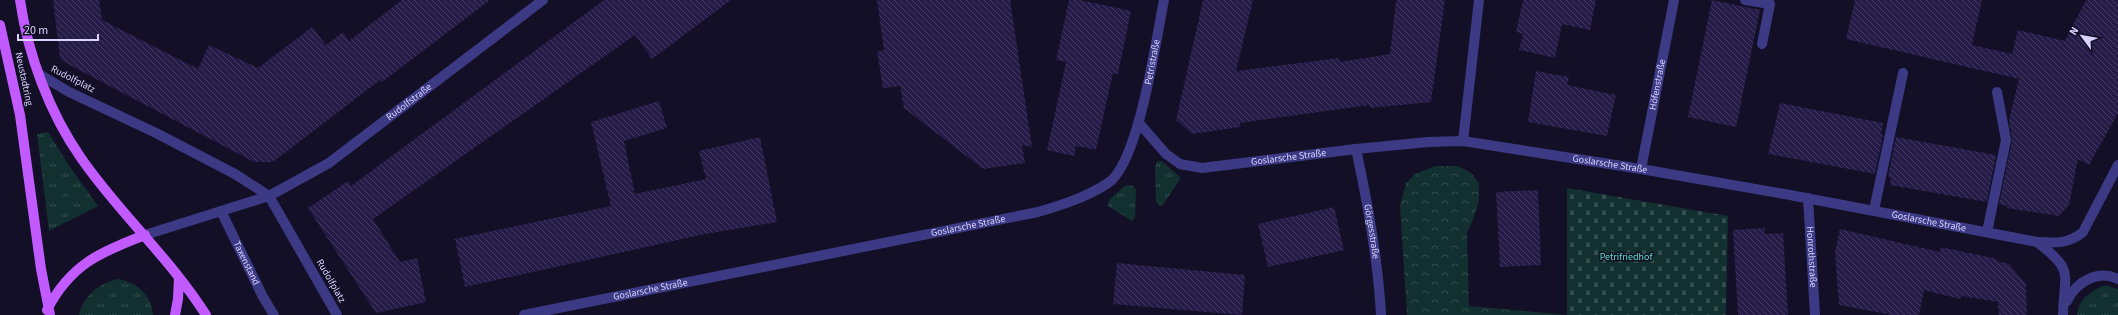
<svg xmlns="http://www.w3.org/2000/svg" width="2118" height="315" viewBox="0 0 2118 315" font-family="'Source Sans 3',sans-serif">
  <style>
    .grass { fill: url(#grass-tufts) }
    .cemetery { fill: url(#cemetery-stones) }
    .park { fill: url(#park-crowns) }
    .building { fill: url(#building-back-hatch) }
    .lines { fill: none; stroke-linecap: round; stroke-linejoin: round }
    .minor { stroke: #3d3a85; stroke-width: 10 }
    .major { stroke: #c25bff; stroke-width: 10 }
    .labels { text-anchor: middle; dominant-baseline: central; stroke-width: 3; stroke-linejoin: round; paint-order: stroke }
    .street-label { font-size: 10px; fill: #d9d4ff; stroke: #130f26 }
    .park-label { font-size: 10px; fill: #5fe0c0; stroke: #130f26 }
  </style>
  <defs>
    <pattern id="grass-tufts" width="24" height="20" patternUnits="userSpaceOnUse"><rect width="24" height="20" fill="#12302f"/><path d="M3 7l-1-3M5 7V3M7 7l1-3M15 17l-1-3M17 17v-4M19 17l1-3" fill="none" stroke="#344d4e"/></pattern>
    <pattern id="cemetery-stones" width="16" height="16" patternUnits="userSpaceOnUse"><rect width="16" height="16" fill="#12302f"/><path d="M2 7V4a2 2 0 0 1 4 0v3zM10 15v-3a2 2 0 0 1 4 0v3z" fill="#344d4e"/></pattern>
    <pattern id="park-crowns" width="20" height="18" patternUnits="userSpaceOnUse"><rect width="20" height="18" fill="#12302f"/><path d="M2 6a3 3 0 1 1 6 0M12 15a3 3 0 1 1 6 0" fill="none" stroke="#344d4e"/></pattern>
    <pattern id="building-back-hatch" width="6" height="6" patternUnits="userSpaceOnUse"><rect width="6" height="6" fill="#241b47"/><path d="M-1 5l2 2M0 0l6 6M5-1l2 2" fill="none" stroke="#433b63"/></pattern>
  </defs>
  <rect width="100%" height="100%" fill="#130f26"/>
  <path class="grass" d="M48,132L70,167L98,206L49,231L37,134Z
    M1162,161L1180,177L1179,181L1162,206L1159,205L1156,202L1155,168L1157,162Z
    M1126,185L1133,186L1136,190L1135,217L1132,221L1108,206L1109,200Z
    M117,279C136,281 152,295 153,315H79C83,296 99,284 117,279Z
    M2105,285L2118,289V315H2077C2078,299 2091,291 2105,285Z"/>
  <path class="cemetery" d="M1567,188L1728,216L1726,315H1567Z"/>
  <path class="park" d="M1435,166H1457L1470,172L1479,183V201L1473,220L1467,232L1469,306L1567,315H1407L1400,205L1406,183L1415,174Z"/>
  <path class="building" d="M53,0H99L102,20L198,69L209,45L258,68L312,27L326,45L343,32L349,41L402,0H490L382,82L380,80L273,162H254L64,62L60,58Z
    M604,0H731L652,59L635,35L373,219L400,262L417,258L426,302L376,313L308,208L348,181L351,186Z
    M877,0H1010L1032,147L1022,145L1025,163L983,169L904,108L900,86L883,88L877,52L884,50Z
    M1069,0H1080L1131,11L1118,74L1113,73L1096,150L1076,146L1074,156L1047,150L1066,62L1056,60Z
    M1203,0H1253L1236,71L1339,58L1340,62L1390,54L1396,0H1445L1431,102L1370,108V105L1240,123V127L1192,134L1176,120Z
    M1523,0H1596L1590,30L1562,24L1555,58L1519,50L1523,34L1516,32Z
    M1712,0L1760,10L1736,127L1688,117Z
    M1855,0H1982L1972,45L2012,54L2018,30L2065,41L2086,0H2118V113L2089,165L2078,159L2069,205L2059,216L2007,208L2008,206L1999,204L2012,141L2009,120L2019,79L1846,39Z
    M1536,71L1569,77L1567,85L1616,95L1607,136L1528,122Z
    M659,101L667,128L624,141L635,194L706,179L699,151L760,137L777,222L705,234L465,287L455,239L611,206L591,122Z
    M1780,103L1883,123L1881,135H1883L1875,174L1768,154Z
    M1896,137L1996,155L1987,202L1890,185L1891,178L1888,177Z
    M1538,190L1541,265L1500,267L1496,192Z
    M1334,207L1344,250L1268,267L1258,224Z
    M1765,228V234L1783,233L1788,315H1738L1733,230Z
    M1840,229L1940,252L1941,247L1997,259V261L2009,264L2026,284L2027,315H1999L1998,302L1962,296L1960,299L1924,290L1919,315H1892L1839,305L1835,252Z
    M1117,263L1245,275L1242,315L1113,304Z"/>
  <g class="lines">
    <g class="minor">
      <path d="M1745,0L1770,4L1762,44"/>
      <path d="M39,74L69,92L156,133L235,174L269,196L337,315"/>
      <path id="s1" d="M1139,123L1166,154L1180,164L1202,168L1356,149L1428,142L1463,141L1641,169L1790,195L2037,242C2075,271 2064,272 2063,315"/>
      <path d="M1463,141L1479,0"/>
      <path id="s2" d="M1356,149C1368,204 1378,258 1381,315"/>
      <path id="s3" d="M1641,169L1674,0"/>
      <path id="s4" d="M1808,198L1815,315"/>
      <path d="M1874,210L1903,73"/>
      <path id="s5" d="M221,211L263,297L274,315"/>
      <path d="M1987,232L2006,140L1997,92"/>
      <path id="s6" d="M145,235L269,196L329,163L543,0"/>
      <path d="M2037,242C2055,243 2069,244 2083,232L2118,165"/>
      <path d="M2067,301C2076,282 2098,269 2118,279"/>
      <path id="s7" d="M524,315L1038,212C1062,205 1087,197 1108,183C1139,163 1156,39 1164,0"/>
    </g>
    <path class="major" d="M20,0C28,55 49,112 81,158C119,213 170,258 206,315
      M0,25L20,115L41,269L50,315
      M47,310C70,265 100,252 145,235
      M175,315L178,299L179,277"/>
  </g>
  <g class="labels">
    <g class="street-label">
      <text stroke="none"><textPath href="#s7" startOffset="731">Petristraße</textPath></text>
      <text transform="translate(24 79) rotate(78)">Neustadtring</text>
      <text transform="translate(73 79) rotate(27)">Rudolfplatz</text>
      <text stroke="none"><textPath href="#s3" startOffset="86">Höfenstraße</textPath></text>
      <text stroke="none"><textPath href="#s6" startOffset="299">Rudolfstraße</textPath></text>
      <text stroke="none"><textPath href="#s1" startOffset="168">Goslarsche Straße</textPath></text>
      <text stroke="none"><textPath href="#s1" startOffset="492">Goslarsche Straße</textPath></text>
      <text stroke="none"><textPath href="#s1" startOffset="816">Goslarsche Straße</textPath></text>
      <text stroke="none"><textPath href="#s7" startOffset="453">Goslarsche Straße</textPath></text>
      <text stroke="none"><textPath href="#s2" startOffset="84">Görgesstraße</textPath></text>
      <text stroke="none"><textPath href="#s4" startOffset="59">Honrothstraße</textPath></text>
      <text stroke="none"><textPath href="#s5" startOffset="58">Taxenstand</textPath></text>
      <text transform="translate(331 281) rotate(60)">Rudolfplatz</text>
      <text stroke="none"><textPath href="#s7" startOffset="129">Goslarsche Straße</textPath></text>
    </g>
    <g class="park-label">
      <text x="1626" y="257">Petrifriedhof</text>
    </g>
  </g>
  <g transform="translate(2082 36) rotate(302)" stroke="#130f26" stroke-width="3" paint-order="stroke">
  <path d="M0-3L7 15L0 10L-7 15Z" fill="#d9d4ff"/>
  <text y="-6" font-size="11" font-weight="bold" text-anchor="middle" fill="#d9d4ff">N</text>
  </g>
  <path d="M18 34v6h80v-6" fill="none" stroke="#d9d4ff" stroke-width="2"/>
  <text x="24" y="34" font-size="12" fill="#d9d4ff" stroke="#130f26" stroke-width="3" paint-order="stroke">20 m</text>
</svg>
